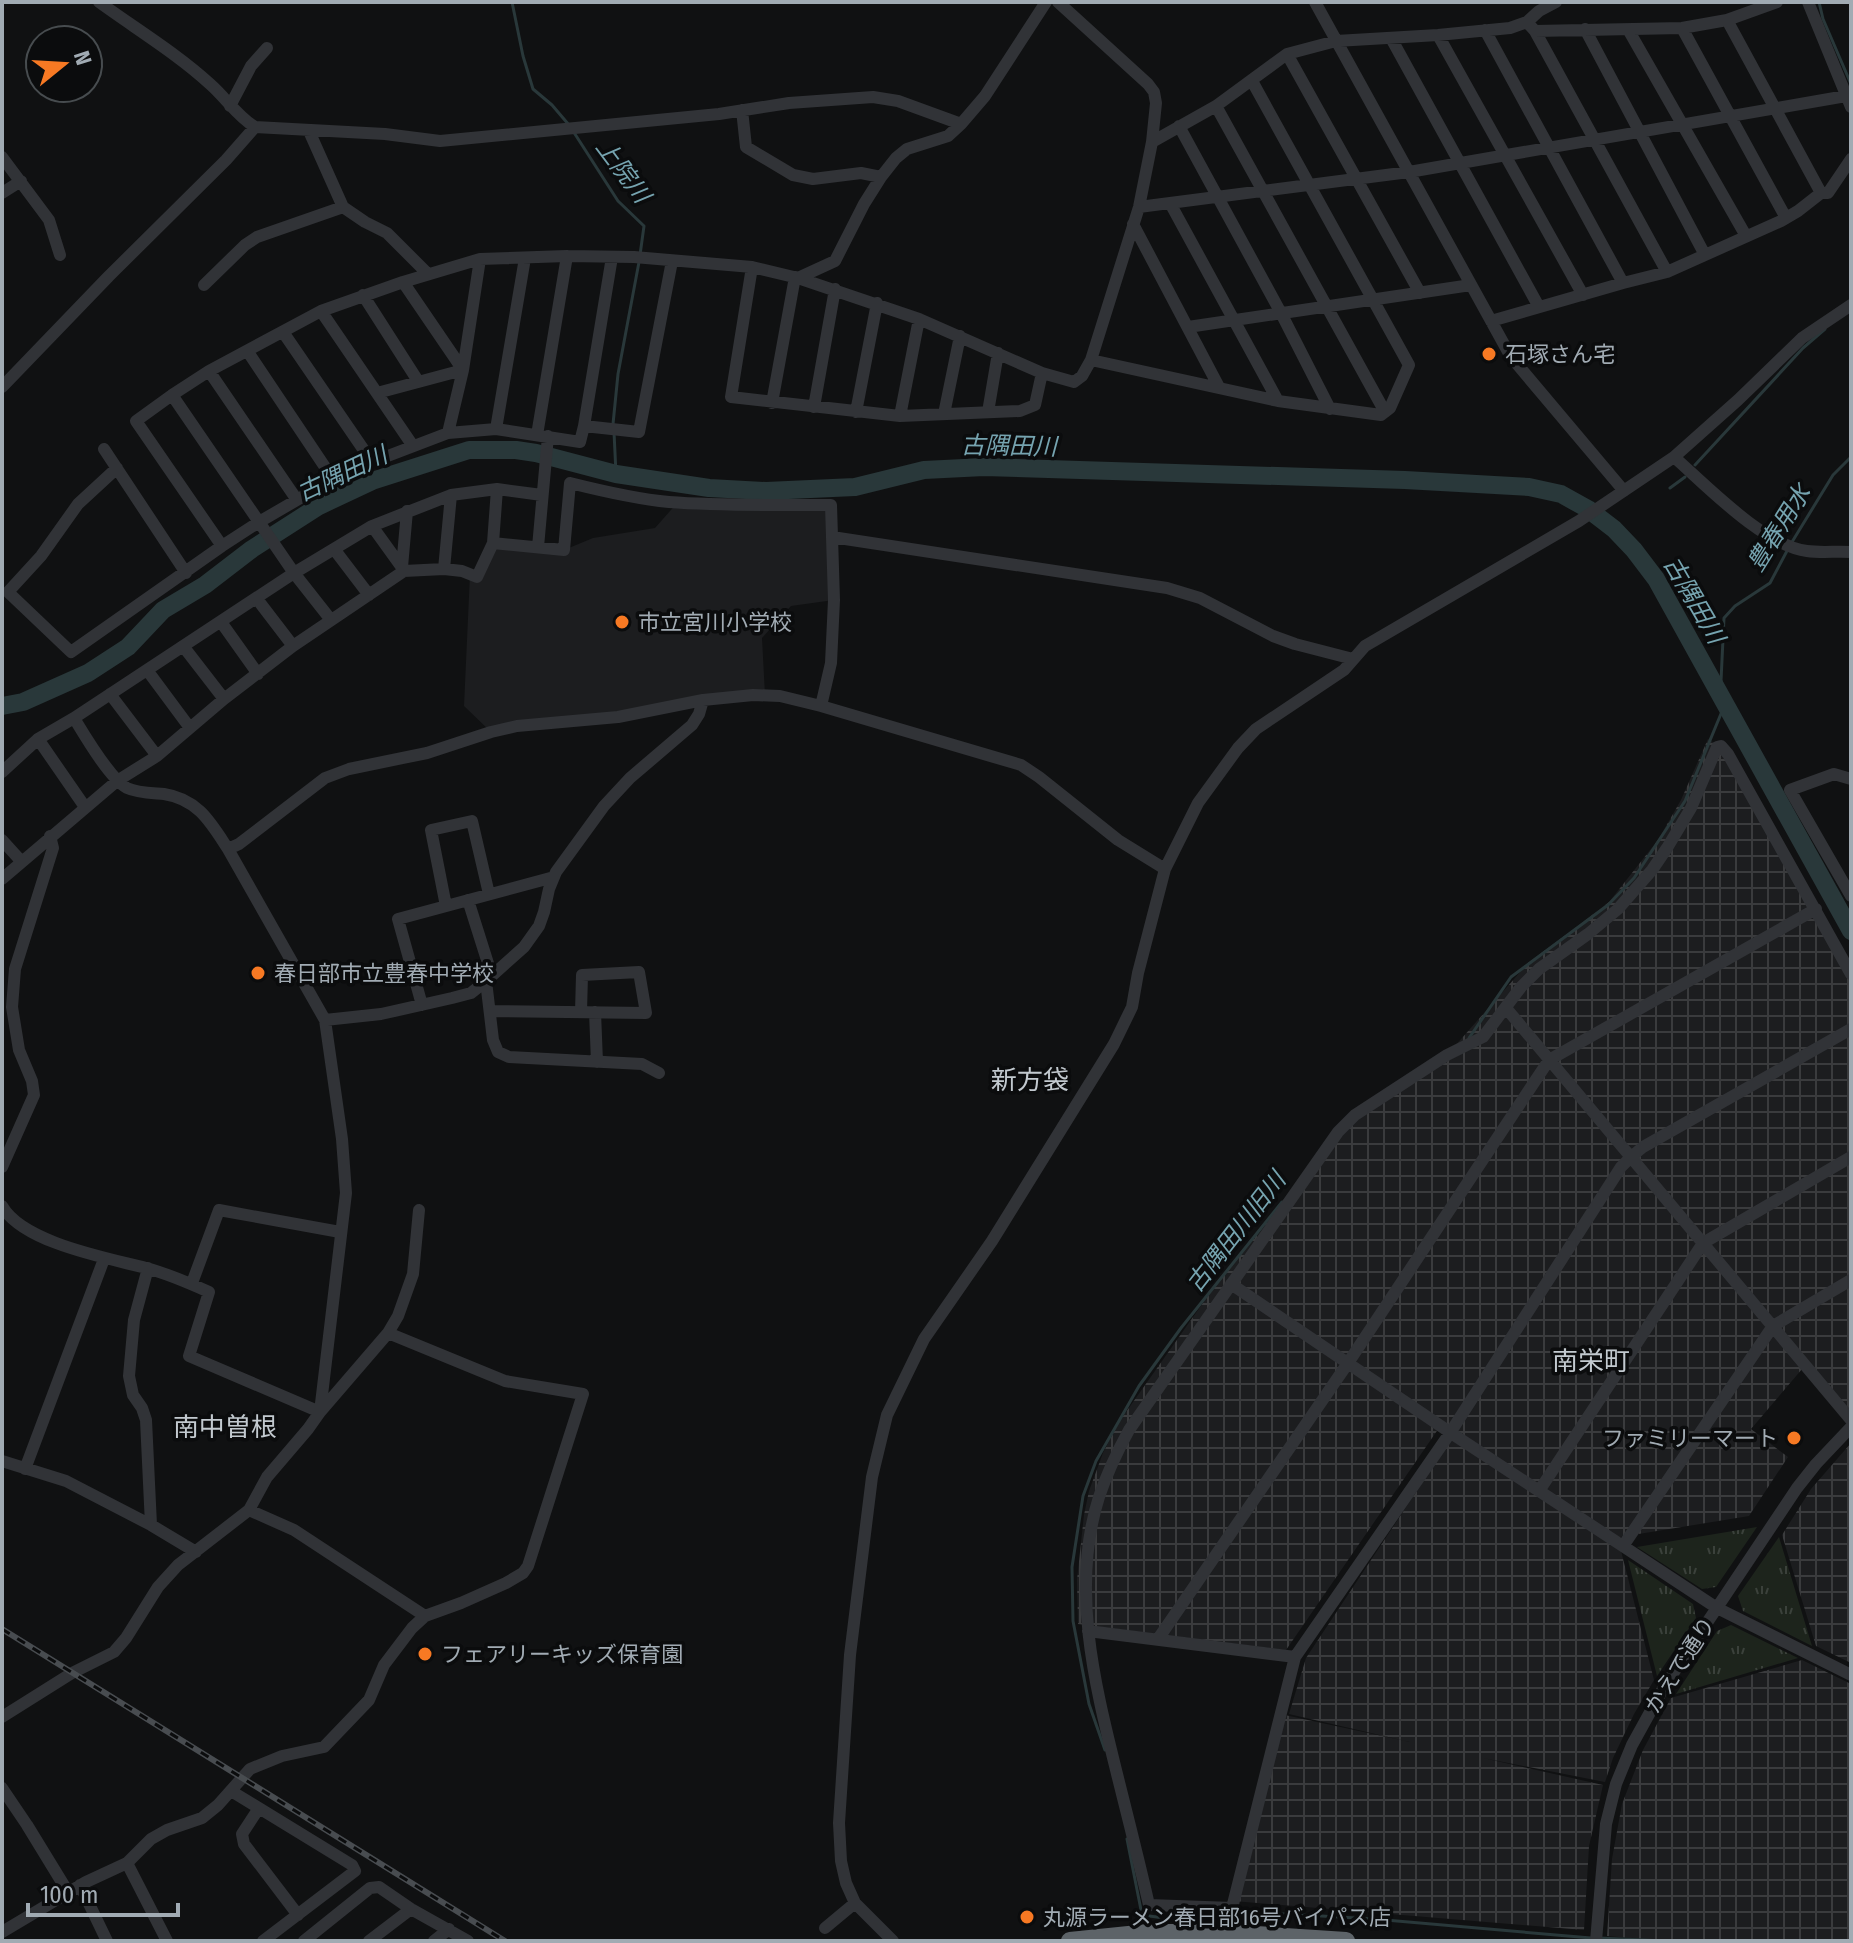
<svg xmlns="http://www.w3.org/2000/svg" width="1853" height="1943" viewBox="0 0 1853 1943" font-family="'Fira Sans Condensed','Noto Sans JP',sans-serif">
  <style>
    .built { fill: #1c1d1f }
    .industrial { fill: url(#industrial-grid) }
    .park { fill: url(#park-tufts) }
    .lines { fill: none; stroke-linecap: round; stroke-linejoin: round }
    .stream { stroke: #29383a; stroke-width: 3 }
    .river { stroke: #29383a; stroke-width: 18 }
    .minor { stroke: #313337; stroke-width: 12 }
    .highway { stroke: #5d6368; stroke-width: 18 }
    .rail-casing { stroke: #484c50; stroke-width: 6 }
    .rail { stroke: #0b0c0d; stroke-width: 3; stroke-dasharray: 9; stroke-linecap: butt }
    .poi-dot { fill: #f77923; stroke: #0b0c0d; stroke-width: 3 }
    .labels { text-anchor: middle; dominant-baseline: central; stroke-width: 7; stroke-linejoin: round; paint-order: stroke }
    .poi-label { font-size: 22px; fill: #a1abb3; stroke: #0b0c0d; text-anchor: start }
    .street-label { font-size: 22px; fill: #a1abb3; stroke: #0b0c0d }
    .water-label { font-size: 24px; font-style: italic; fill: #76a4b0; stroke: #0b0c0d }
    .quarter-label { font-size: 26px; fill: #c2c9cf; stroke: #0b0c0d }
  </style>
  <defs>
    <pattern id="industrial-grid" width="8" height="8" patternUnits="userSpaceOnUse" patternTransform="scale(2)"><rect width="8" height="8" fill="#1c1d1f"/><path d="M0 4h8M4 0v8" fill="none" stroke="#3a3b3d"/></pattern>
    <pattern id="park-tufts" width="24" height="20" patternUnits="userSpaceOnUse" patternTransform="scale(2)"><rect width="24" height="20" fill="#1d241c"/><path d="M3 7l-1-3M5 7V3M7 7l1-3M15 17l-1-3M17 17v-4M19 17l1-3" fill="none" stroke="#3b413b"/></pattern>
  </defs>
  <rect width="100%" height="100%" fill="#101112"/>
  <path class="built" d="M678,502L831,505L834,600L791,606L762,638L765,695L491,732L464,706L470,574L476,577L493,543L564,550L593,538L655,528Z"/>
  <path class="industrial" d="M1708,739L1719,746L1851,983V1411L1808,1362L1751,1429L1788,1457L1749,1516L1614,1538L1441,1425L1286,1650L1078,1624L1077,1580L1084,1515L1089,1491L1103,1453L1119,1422L1222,1276L1338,1132L1447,1055L1529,962L1578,926L1609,902L1658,840L1681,800Z
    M1454,1435L1620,1547L1654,1680L1634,1714L1613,1758L1605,1782L1483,1758L1603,1785L1589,1846L1584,1930L1234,1901L1280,1714L1410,1742L1289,1714L1306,1658Z
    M1851,1443V1663L1816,1646L1782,1535L1811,1489Z
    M1802,1660L1851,1684V1941H1666L1607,1936L1612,1859L1622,1804L1643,1750L1671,1698Z"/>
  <path class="park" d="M1757,1527L1716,1587L1702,1589L1637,1547Z
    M1779,1537L1812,1646L1743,1611L1738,1596Z
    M1628,1560L1693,1604L1696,1618L1657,1676Z
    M1731,1625L1798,1658L1676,1694L1717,1631Z"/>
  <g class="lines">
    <path class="stream" d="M512,2L523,56L533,89L552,105L569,125
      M1819,2L1823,19L1851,84
      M573,131L618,201L644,226L640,255
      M613,424L618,374L639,262
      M614,432L616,474
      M1695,465L1803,348L1825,329
      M1670,488L1685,477
      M1792,542L1833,475L1851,457
      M2,714L23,702
      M1469,1038L1511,977L1608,905L1634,878L1685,801L1725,704L1721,681L1724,618L1735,606L1770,583L1788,549
      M1105,1750L1089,1704L1073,1621L1072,1567L1083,1496L1096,1461L1139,1386L1181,1328L1282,1202
      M1127,1839L1142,1915L1164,1918L1228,1915
      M1236,1914H1286L1374,1919L1591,1938
      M1599,1938L1666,1941"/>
    <path class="river" d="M2,706L23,702L88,673L128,647L163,610L205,585L252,549L319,506L372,481L469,450H516L536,453L616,474L709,488L766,491L855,487L924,470L984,467L1405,480L1529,487L1561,494L1588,509L1614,529L1634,550L1656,579L1851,931"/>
    <path class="minor" d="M99,2C136,29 176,53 210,84C226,98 237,116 255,127L385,134L440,141L719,114L789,103L873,97L898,101L961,124
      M1315,2L1511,357L1624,491
      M1808,2L1851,107
      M1727,20L1821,193
      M1527,22L1535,31L1667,272
      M1682,28L1786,218
      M1585,29L1705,255
      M1485,30L1623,283
      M1535,31L1682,28L1727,20L1777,2
      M1629,31L1746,236
      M1438,35L1583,295
      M1391,38L1539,307
      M1287,54L1420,293
      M230,106L251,66L267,48
      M1216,106L1385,412
      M742,110L746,147L793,175L813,179L861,173L881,177
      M1179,126L1281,313L1330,409
      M309,131L343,207L365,222L387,233L428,274
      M1152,142L1216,106L1287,54L1336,41L1438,35L1510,28L1527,22L1539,11L1556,2
      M2,157L49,220L60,255
      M2,193L21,181
      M1170,203L1278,401
      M1139,207L1409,172L1846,96
      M1133,224L1219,387
      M752,267L731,397L900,416L1020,411L1035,405L1042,373
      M798,278L835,261L864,204L881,177L896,158L907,149L948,136L961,124L985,96L1046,2
      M204,285L245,245L257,237L343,207
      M363,295L418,381
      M321,311L413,446
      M1491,321L1623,283L1667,272L1781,221L1798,211L1821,193H1828L1851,159
      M1188,327L1471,285
      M283,332L372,462
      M248,352L333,479
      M1091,360L1278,401L1381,415L1390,408L1409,365L1252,81
      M209,371L297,500
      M2,387L109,276L226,160L255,127
      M377,393L463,370L403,282
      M172,395L294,573L331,620
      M772,403L795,277
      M814,407L835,289
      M856,412L877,303
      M988,412L998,353
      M944,414L960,336
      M900,416L919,319
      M584,426L612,257
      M496,429L525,258
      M448,433L463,370L480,259
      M537,435L567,256
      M104,449L186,573
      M1674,457C1707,486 1763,545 1807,551C1821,553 1837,551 1851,552
      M117,468L78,504L41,556L8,592L71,652L222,546L259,522L333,479L372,462L448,433L496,429L580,442L584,426L639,432L672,261
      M372,526L403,569
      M832,537L1167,588L1200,598L1273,636L1295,644L1353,659
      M493,543L497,489L542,495
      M222,546L136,421L172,395L209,371L321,311L403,282L480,259L567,256L634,257L752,267L798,278L919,319L1042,373L1074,382L1082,376L1091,360L1139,207L1152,142L1156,103L1154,92L1148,84L1058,2
      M538,547L548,436
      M334,549L369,595
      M402,567L407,511
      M444,569L451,495
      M257,599L293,646
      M221,622L258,674
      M183,646L224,699
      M147,670L190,728
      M110,694L157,756
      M74,718C85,736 110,779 127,788C137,793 153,793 164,794C198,799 211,823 228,849L325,1020L342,1139L346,1193L320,1412
      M38,739L85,807
      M2,772L38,739L74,718L294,573L372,526L451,495L497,489
      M1851,779L1834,774L1790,790L1851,896
      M2,840L21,861
      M228,849L239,844L325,778L349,769L427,753L491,732L517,726L618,717L703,700L753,695L780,696L821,706L1021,765L1039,777L1118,840L1165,869
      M2,879L117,781L157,756L224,699L293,646L404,571L444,569L462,571L477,577L493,543L564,550L570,483C602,491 636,499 669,502C722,506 777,505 831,505L834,600L831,663L821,706
      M468,900L492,976
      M446,906L431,830L472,821L489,894
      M486,981L493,1040L498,1052L509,1057L642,1064L659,1073
      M422,1005L398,919L554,877
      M1506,1008L1851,1420
      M490,1011L646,1013L639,972L582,975L581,1012
      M595,1012L597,1062
      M325,1020L381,1014L452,998L471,993L486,981L524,947L539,926L544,912L549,889L556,872L604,806L630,778L692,725L699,714L703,700
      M2,1167L34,1095L32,1081L19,1050L12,1007L15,969L53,848L50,836
      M2,1206C23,1243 108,1258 146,1268C169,1274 189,1283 209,1292L189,1356L320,1412
      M148,1268L134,1320L129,1376L133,1395L142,1408L146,1420L151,1525
      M192,1283L219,1210L340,1232
      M1231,1284L1454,1435L1717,1608L1851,1675
      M2,1461L66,1481L151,1525L196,1552
      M25,1469L104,1259
      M1539,1491L1703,1243L1851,1157
      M249,1510L294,1530L425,1616
      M1623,1546L1773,1326L1851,1280
      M1088,1631L1295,1657
      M1158,1639L1348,1363L1549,1060L1816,909
      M2,1717L72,1673L114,1652L126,1638L158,1587L178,1565L249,1510L267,1477L308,1429L320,1412L388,1333L398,1316L413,1274L419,1210
      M2,1788L27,1825L68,1892
      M231,1791L352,1865L355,1871L263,1941
      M259,1808L242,1834L244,1844L298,1915
      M127,1863L167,1941
      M80,1885L107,1941
      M1233,1908L1149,1905C1139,1861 1128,1818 1117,1774C1095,1685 1070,1588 1099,1497C1107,1473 1117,1452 1129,1430L1338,1132L1355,1115L1447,1055L1483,1037L1521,987L1539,969L1588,934L1618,909L1652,870L1667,848L1691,808L1717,747L1721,746L1728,754L1851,974
      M825,1928L855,1903
      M2,1932L86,1882L127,1863L151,1839L167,1830L202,1818L218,1805L250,1769L282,1756L324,1747L369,1700L384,1665L412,1628L425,1616L461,1603L506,1583L523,1573L528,1566L583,1394L505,1381L388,1333
      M1224,1940L1295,1657L1450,1433L1621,1167L1631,1157L1643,1147L1851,1029
      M304,1941L370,1888L379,1887L411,1909L468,1941
      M369,1941L411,1909
      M434,1941L449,1929
      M893,1941L855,1903L846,1883L841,1861L839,1823L850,1655L872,1477L887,1415L924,1339L992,1241L1114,1044L1132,1007L1138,973L1165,869L1198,803L1238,748L1256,729L1344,670L1365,646L1579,521L1674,457L1738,400L1802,338L1851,305
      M1596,1941L1606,1824L1616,1784L1632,1745L1664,1687L1797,1488L1816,1464L1851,1427"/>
    <path class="highway" d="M1070,1941L1148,1933H1225L1346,1941"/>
    <defs>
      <path id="rail" d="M2,1629L505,1941"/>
    </defs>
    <use href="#rail" class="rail-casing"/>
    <use href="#rail" class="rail"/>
  </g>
  <g class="poi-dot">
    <circle cx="1489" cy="354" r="8"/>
    <circle cx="622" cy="622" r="8"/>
    <circle cx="258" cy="973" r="8"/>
    <circle cx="1794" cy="1438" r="8"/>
    <circle cx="425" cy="1654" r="8"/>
    <circle cx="1027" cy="1917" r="8"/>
  </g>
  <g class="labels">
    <g class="poi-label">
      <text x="1505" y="354">石塚さん宅</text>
      <text x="638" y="622">市立宮川小学校</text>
      <text x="274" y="973">春日部市立豊春中学校</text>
      <text x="1778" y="1438" text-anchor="end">ファミリーマート</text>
      <text x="441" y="1654">フェアリーキッズ保育園</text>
      <text x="1043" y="1917">丸源ラーメン春日部16号バイパス店</text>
    </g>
    <g class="street-label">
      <text transform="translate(1680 1665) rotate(-57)">かえで通り</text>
    </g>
    <g class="water-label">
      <text transform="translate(623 171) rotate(53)">上院川</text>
      <text transform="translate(1009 446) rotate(1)">古隅田川</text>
      <text transform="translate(342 474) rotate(-25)">古隅田川</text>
      <text transform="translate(1779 528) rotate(-58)">豊春用水</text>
      <text transform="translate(1694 600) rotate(60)">古隅田川</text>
      <text transform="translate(1236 1232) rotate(-52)">古隅田川旧川</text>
    </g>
    <g class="quarter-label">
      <text x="1030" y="1080">新方袋</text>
      <text x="1591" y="1361">南栄町</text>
      <text x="225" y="1427">南中曽根</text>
    </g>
  </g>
  <rect width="1853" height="1943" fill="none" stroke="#a1abb3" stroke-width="8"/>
  <g transform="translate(64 64) rotate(72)"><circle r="38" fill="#0b0c0d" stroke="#474c4f" stroke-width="2"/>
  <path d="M0-6L14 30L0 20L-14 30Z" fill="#f77923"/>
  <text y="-12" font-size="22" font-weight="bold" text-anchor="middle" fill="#a1abb3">N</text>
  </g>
  <path d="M28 1903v12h150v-12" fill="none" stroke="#a1abb3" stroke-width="4"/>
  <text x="40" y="1903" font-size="24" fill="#a1abb3" stroke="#0b0c0d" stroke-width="6" paint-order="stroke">100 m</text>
</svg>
